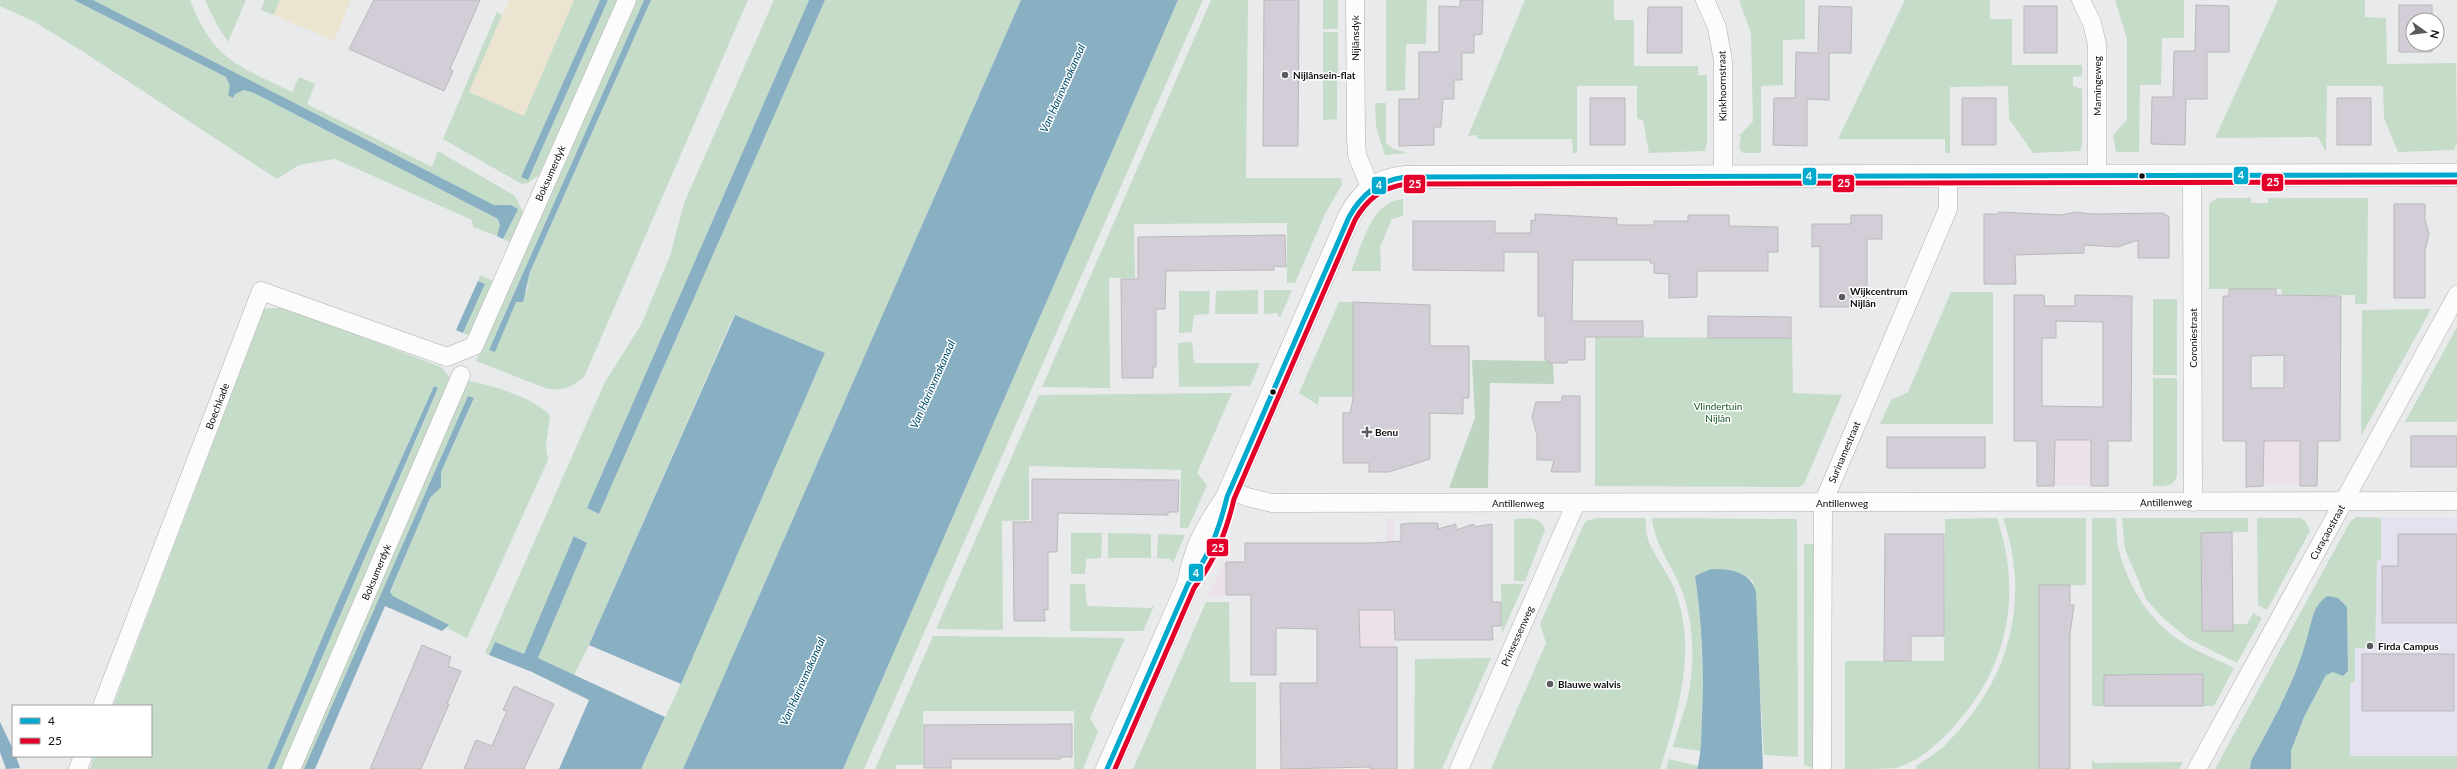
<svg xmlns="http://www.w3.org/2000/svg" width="2457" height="769" viewBox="0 0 2457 769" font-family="Lato,sans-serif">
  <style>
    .industrial { fill: #ece1e8 }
    .education { fill: #e5e2ef }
    .green { fill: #c5dcc8 }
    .forest { fill: #bcd4c0 }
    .sand { fill: #eae4d1 }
    .water { fill: #89afc2 }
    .building { fill: #d3cdd7; stroke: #b9b9ba; fill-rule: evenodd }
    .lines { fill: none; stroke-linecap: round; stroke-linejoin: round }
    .street-casing { stroke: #afb0b1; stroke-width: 19 }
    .secondary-casing { stroke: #afb0b1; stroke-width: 23 }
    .street { stroke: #fcfcfc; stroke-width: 18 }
    .secondary { stroke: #fcfcfc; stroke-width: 22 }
    .bus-1-casing { stroke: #fff; stroke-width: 8 }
    .bus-2-casing { stroke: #fff; stroke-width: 8 }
    .bus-1 { stroke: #00a9ce; stroke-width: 5 }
    .bus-2 { stroke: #e4002b; stroke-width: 5 }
    .poi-dot { fill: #595a5b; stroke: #fff; stroke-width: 1.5 }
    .bus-dot { fill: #0b0c0d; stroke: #fff; stroke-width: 1.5 }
    .labels { text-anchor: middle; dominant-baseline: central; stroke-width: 3; stroke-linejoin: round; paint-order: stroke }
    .street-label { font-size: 10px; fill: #0b0c0d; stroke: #fff }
    .poi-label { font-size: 10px; font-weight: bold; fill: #0b0c0d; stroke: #fff; text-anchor: start }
    .park-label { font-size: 10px; fill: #155424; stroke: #fff }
    .water-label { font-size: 11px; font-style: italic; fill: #014e6a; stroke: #fff }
    .line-badge { stroke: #fff; stroke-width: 1.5 }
    .badge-label { font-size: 11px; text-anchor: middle; font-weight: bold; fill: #fff }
  </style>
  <rect width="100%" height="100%" fill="#e9eaeb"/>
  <path class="industrial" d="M2317,440L2318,485H2246V441Z
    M2037,441H2108V486H2037Z
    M1386,519H1394L1395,647L1341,646V602L1386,593Z
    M1245,562V595L1209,596L1223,563Z"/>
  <path class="education" d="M2356,517L2457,518V769H2215L2350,522Z"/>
  <path class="green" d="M0,0H74L226,77L231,86L228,95L233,97L235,94L244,90L254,93L498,219L500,225L497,236L473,227L472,220L335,159L299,165L277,179L82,51L33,21L0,6Z
    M93,0H190C214,61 237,65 292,92L299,77L315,84L307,104L432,167L438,151L515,196L525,216L512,243L503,239L517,209L511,205H494Z
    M205,0H246L228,42L217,25Z
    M265,0H280L274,15L261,10Z
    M574,0H600L521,177L528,180L608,0H618L539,175L528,183L522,184L443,139L497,12L502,15L469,92L524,115Z
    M635,0H644L489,350L494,352L516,302L527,291L530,272L651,0H748L584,377C572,387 564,391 548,389L476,361Z
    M774,0H809L587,508L599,514L825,0H1021L683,769H641L683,679L825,353L734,315L589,645L574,675L538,658L587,543L575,536L524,655L495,642L489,655L485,653L605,382L641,325L670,256L684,203Z
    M1178,0H1203L864,769H843Z
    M1211,0H1248L1246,178H1341L1342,184L1325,214L1295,283H1287V223L1134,224L1135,278H1109L1110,388L1042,387Z
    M1323,0H1338V29H1323Z
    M1386,0H1427L1426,44H1406L1405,90L1386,91V143L1393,149L1408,153L1385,155L1376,127L1375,103H1386Z
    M1525,0H1614V20H1634V66H1698V75H1707V142L1705,151L1649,153L1643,120L1637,119V86H1577V153H1573L1572,139H1477V135L1468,136Z
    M1739,0H1805V39L1783,40V85L1761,86V153H1743L1739,147L1741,137L1739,136L1753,121L1751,33Z
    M1905,0H1990V19H2012V65H2082V76L2073,77V86L2082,89V144L2080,151L2033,153L2009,119L2008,86L1950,87V153H1945V139H1838Z
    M2115,0H2184V38H2162L2161,85H2140L2139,152H2116L2113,135L2127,120V39Z
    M2278,0H2365V17L2386,18L2387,64L2456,63L2457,143L2454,150L2398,152L2384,118L2383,86H2327L2326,152L2318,137L2215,138Z
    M1323,32H1338V75H1323Z
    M1323,78H1337V119L1323,120Z
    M2251,198V203H2268V198H2368L2367,304H2355V295H2282L2281,289H2209V204L2217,198Z
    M1403,199V216L1392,219L1380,247L1381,271H1351C1362,246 1371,201 1403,199Z
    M480,275L495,282L470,336L463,333L485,284L478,281Z
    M1258,290V314H1215L1216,291Z
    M1264,290H1292L1280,318L1277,313L1264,314Z
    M1179,291H1210L1209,314L1194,315L1192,332L1179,333Z
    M1951,292H1993V424H1880L1891,400L1908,392Z
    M2153,299H2177V375H2153Z
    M1339,302H1353V397H1319L1318,405L1299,393Z
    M284,307L441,367L452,380L284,769H274L438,389L434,386L339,598L267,769H90L94,756H151V706H113L264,309Z
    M2431,309L2361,436L2362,310Z
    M2457,327V422H2405Z
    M1595,337L1792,338L1793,393L1842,395L1804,484L1799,487L1595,486Z
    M1192,342L1194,363H1260L1250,386L1179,387L1178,343Z
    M2153,378H2177V476C2173,488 2163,486 2153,486Z
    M468,381C489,384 538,399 550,416L546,446L548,460L467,638L447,628L448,625L393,596L390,593L430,498L436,493L441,472L474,399L468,396L304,769H298Z
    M1232,393L1197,473L1207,485L1188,528H1180L1181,470L1029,466V520L1002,521L1003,630L936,629L1039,395Z
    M2356,517L2381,518V560H2377L2375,648H2355V682L2350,683V756H2457V769H2291V751L2304,717L2326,675L2333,672L2348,671L2347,607L2302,657L2291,687L2251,761L2250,769H2215L2350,522Z
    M1597,518H1645C1646,524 1646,530 1647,536C1652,555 1670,574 1676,593C1697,653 1678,712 1660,769H1491L1546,643L1540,624L1583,526L1586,521Z
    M1652,518L1797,519L1798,757L1764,755L1753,581C1733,565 1719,571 1695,576C1704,634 1703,692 1701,751L1673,747C1677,730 1684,714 1688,697C1695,663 1694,624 1682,591C1672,564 1655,547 1652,518Z
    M1997,518C2022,592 2009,665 1956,724C1940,742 1920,761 1896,768C1884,769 1858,769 1845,769V661H1944L1945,519Z
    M2003,518H2086V585L2039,586V769H1917L1916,766C1925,760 1937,753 1945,745C2008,683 2032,603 2003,518Z
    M2092,518H2116C2117,528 2116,541 2119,551C2129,588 2151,624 2185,644C2201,653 2218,660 2234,668L2214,706H2203V674L2105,675L2104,706H2092Z
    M2122,518H2248V532L2201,533L2202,631H2233V624H2247L2253,613L2262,618L2237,663L2187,638L2163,618L2146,599L2125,549Z
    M2257,518H2301L2306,522L2310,531L2267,610L2258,605Z
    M1514,519C1527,519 1541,515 1545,530L1525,581H1514Z
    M1071,533H1102L1101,558L1086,559L1085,574H1071Z
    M1108,533L1151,534V558H1108Z
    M1158,534L1185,535L1173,563L1170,559L1157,558Z
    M1804,544H1814V768L1804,765Z
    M1070,584H1085L1087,606L1150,608L1154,606L1143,631H1070Z
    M1501,584H1524L1502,633Z
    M1206,602H1229L1230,682H1256V769H1133Z
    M933,636L1125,638L1090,718L1098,732L1083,769H1074V711H923V765H896V769H875Z
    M1491,658L1442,769H1414L1415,659Z
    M1669,759L1698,766L1697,769H1666Z
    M2092,760L2096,763L2183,762L2179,769H2092Z"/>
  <path class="forest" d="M1472,360L1553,361L1554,384L1490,383L1488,488H1449L1475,418Z"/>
  <path class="sand" d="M280,0H351L334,41L274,15Z
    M509,0H574L524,116L469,92Z"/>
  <path class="water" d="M74,0H93L494,205H511L518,209L503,239L497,236L500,225L498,219L254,93L244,90L235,94L233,98L228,95L230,86L226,77Z
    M600,0H608L528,180L521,177Z
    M644,0H651L530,272L523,302H516L495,352L489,350Z
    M809,0H825L599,514L587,508Z
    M1021,0H1178L843,769H683Z
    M478,281L485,284L463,333L456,330Z
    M735,315L825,353L681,684L589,645Z
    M434,386L438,388L274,769H267L339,598Z
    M468,396L474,398L441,472V487L430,498L390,592L393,596L449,625L442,631L385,606L315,769H304Z
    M574,536L587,543L538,658L665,717L641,769H559L589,700L532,672L489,655L495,642L524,654Z
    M1711,569C1731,569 1750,571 1756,592L1763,769H1697C1702,752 1701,735 1702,717C1704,669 1702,623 1695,576Z
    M2328,596L2338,598L2347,607L2348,671L2343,676L2333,672L2326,675L2304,717L2291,751V769H2250L2251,761C2273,721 2295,682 2307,638C2312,622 2313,604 2328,596Z
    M0,722L12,747L13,756H16L20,768L6,769L0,752Z"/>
  <path class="building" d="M374,0H480L450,69L453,71L444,91L349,49Z
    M1264,0H1299L1298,146H1263Z
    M1460,0H1483L1482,34L1474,35V53H1462V80H1454V99H1443L1441,127H1434V145L1399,146V99H1419V52H1439V6L1460,7Z
    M2196,5L2229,6V52H2207V99H2186L2185,145L2151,144L2152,97H2173L2174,51H2195Z
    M2399,5H2432V20H2413V44H2432V52H2399Z
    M1819,6L1852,7L1851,53H1829V100L1807,99V146L1773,145L1774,98H1795L1796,52L1818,53Z
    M2024,6H2057V53H2024Z
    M1648,7H1682V53H1647Z
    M1590,98H1625V145H1590Z
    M1962,98H1996V145H1962Z
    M2337,98H2371V145H2337Z
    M2394,204H2425V220L2429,234L2425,251V298H2394Z
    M1999,212L2061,215L2076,212L2092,214L2163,213L2169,217V258H2138V240L2117,247L2084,245V253L2015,255L2016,284H1984V214H1999Z
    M1535,214L1617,218V225H1654V221H1688V215H1729V226L1778,227V252H1768V271H1697V297L1669,298V274L1654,273V263H1650V260H1573L1572,321H1643V337H1585V360H1567V363H1548V360H1545V316H1538V252H1504V271L1413,270V221H1495V233H1531V220L1535,221Z
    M1851,215H1882V239H1867V299L1852,295V307H1820V246L1812,247V224H1851Z
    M1285,235L1286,267L1274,266V270L1166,271L1165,309H1156V367H1153V378H1122L1121,279H1138V237Z
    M2229,289H2276V295L2341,296L2340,441H2318L2317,486H2300V441H2264L2263,486L2246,487V441H2223V296H2229ZM2284,355V388H2251V356Z
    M2014,295H2044L2045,306H2075V295L2132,296L2131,441H2108V486H2091V440H2055L2054,486H2037V441H2014ZM2056,321L2103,322V407L2042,406V338H2056Z
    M1353,302L1430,305V346H1469V398H1463V414L1430,413V459L1389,472H1369V463H1343V413H1350L1353,399Z
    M1708,316L1791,317V338H1708Z
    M1562,396H1580V472H1551L1554,460H1537V435L1532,417L1536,402H1562Z
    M2411,436H2457V467H2411Z
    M1887,437H1985V468H1887Z
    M1032,479L1179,480L1178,512H1168V515L1058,513L1057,552H1048V610L1044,609L1045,621H1014L1013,522H1032Z
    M1414,523H1438V529L1456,524V530L1474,524V527L1492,524V602H1501V626H1492L1493,640H1395L1394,610H1359L1360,647H1397V769H1370V767L1281,769L1280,683H1317V629L1276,628V675H1251V595H1226V562H1245V543H1371L1401,541V524Z
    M2232,532L2233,631H2202L2201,533Z
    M1885,534H1944V636H1911V661H1884Z
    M2398,534H2457V623H2382V566H2398Z
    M2039,585H2070V605H2074L2070,634V769H2039Z
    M422,645L451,657L448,666L461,671L447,704H449L421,769H370Z
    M2362,654H2454V711H2362Z
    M2203,674V706H2104V675Z
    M514,686L554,704L524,769H464L476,740L492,746L507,711L503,710Z
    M1072,724V757H1060V759H951V768H924V725Z"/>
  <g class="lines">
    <defs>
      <path id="street" d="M1355,0L1356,139L1357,155L1370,187
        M1705,0L1717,27L1723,61V176
        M2081,0L2092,23L2097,44V175
        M2192,175L2193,502
        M1230,490L1247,497L1272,503L2457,501
        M102,706L261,291L447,357L474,346L627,0
        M78,769L83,756
        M291,769L461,375
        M1459,769L1576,503
        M1822,769L1823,503L1948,209V175
        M2197,769L2457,295"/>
      <path id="secondary" d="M1107,769L1188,584C1196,545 1205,530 1227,497L1349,217C1362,192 1377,180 1405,177L2457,175"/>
    </defs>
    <use href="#street" class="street-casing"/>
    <use href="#secondary" class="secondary-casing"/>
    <use href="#street" class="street"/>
    <use href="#secondary" class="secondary"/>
    <defs>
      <path id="bus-1" d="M1107,769L1188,584C1209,557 1219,530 1227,497L1349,217C1362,194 1378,181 1405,177L2457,175"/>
      <path id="bus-2" d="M1115,769L1194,588C1215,560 1226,533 1234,499L1355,220C1367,199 1381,188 1406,184L2457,182"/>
    </defs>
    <use href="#bus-1" class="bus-1-casing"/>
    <use href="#bus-2" class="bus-2-casing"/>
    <use href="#bus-1" class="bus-1"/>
    <use href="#bus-2" class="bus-2"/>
  </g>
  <g class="poi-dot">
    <circle cx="1285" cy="75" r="4"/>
    <circle cx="1842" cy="297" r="4"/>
    <path d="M1365 426h4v4h4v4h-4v4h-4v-4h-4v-4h4z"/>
    <circle cx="2370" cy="646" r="4"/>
    <circle cx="1550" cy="684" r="4"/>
  </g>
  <g class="bus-dot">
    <circle cx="2142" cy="176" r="3.5"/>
    <circle cx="1273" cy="392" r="3.5"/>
  </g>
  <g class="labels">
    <g class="street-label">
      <text transform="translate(1355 38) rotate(-90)">Nijlânsdyk</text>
      <text transform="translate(1722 86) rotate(-91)">Kinkhoornstraat</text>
      <text transform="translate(2097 86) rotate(-90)">Marningeweg</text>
      <text transform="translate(550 173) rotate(-66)">Boksumerdyk</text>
      <text transform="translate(2193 338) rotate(-90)">Coroniestraat</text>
      <text transform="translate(217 406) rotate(-69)">Boechkade</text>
      <text transform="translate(1844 452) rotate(-67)">Surinamestraat</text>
      <text transform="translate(2166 502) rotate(-1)">Antillenweg</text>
      <text x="1518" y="503">Antillenweg</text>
      <text x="1842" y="503">Antillenweg</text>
      <text transform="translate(2327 532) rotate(-61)">Curaçaostraat</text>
      <text transform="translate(376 572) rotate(-67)">Boksumerdyk</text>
      <text transform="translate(1517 636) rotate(-66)">Prinsessenweg</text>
    </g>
    <g class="poi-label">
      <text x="1293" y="75">Nijlânsein-flat</text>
      <text x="1850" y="291">Wijkcentrum<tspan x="1850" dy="12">Nijlân</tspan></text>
      <text x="1375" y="432">Benu</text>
      <text x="2378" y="646">Firda Campus</text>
      <text x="1558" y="684">Blauwe walvis</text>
    </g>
    <g class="park-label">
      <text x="1718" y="406">Vlindertuin<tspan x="1718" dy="12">Nijlân</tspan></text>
    </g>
    <g class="water-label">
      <text transform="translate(1062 88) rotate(-66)">Van Harinxmakanaal</text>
      <text transform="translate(932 384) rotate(-66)">Van Harinxmakanaal</text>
      <text transform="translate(802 681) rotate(-66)">Van Harinxmakanaal</text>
    </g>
  </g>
  <g class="line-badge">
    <rect x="2233" y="166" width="16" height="19" rx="4" fill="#00a9ce"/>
    <rect x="1802" y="167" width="15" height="19" rx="4" fill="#00a9ce"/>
    <rect x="2261" y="173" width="23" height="19" rx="4" fill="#e4002b"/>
    <rect x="1832" y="174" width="23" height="19" rx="4" fill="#e4002b"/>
    <rect x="1403" y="174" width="23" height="20" rx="4" fill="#e4002b"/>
    <rect x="1371" y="176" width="16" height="19" rx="4" fill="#00a9ce"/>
    <rect x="1206" y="538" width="23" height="19" rx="4" fill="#e4002b"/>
    <rect x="1188" y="563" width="16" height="19" rx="4" fill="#00a9ce"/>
  </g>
  <g class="badge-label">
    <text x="2241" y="179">4</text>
    <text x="1809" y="180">4</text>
    <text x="2273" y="186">25</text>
    <text x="1844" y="187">25</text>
    <text x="1415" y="188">25</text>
    <text x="1379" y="189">4</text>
    <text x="1218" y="552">25</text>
    <text x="1196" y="577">4</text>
  </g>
  <rect x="12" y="705" width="140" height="52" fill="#ffffff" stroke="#9d9e9e"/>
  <rect x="20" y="718" width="20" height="6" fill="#00a9ce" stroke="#9d9e9e"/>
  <text x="48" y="725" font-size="12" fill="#0b0c0d">4</text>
  <rect x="20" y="738" width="20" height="6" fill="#e4002b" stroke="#9d9e9e"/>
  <text x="48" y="745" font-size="12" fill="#0b0c0d">25</text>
  <g transform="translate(2425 32) rotate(104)"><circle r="19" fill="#ffffff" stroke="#9d9e9e"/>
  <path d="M0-3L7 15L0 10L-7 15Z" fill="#595a5b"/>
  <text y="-6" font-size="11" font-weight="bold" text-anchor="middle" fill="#0b0c0d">N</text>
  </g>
</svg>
